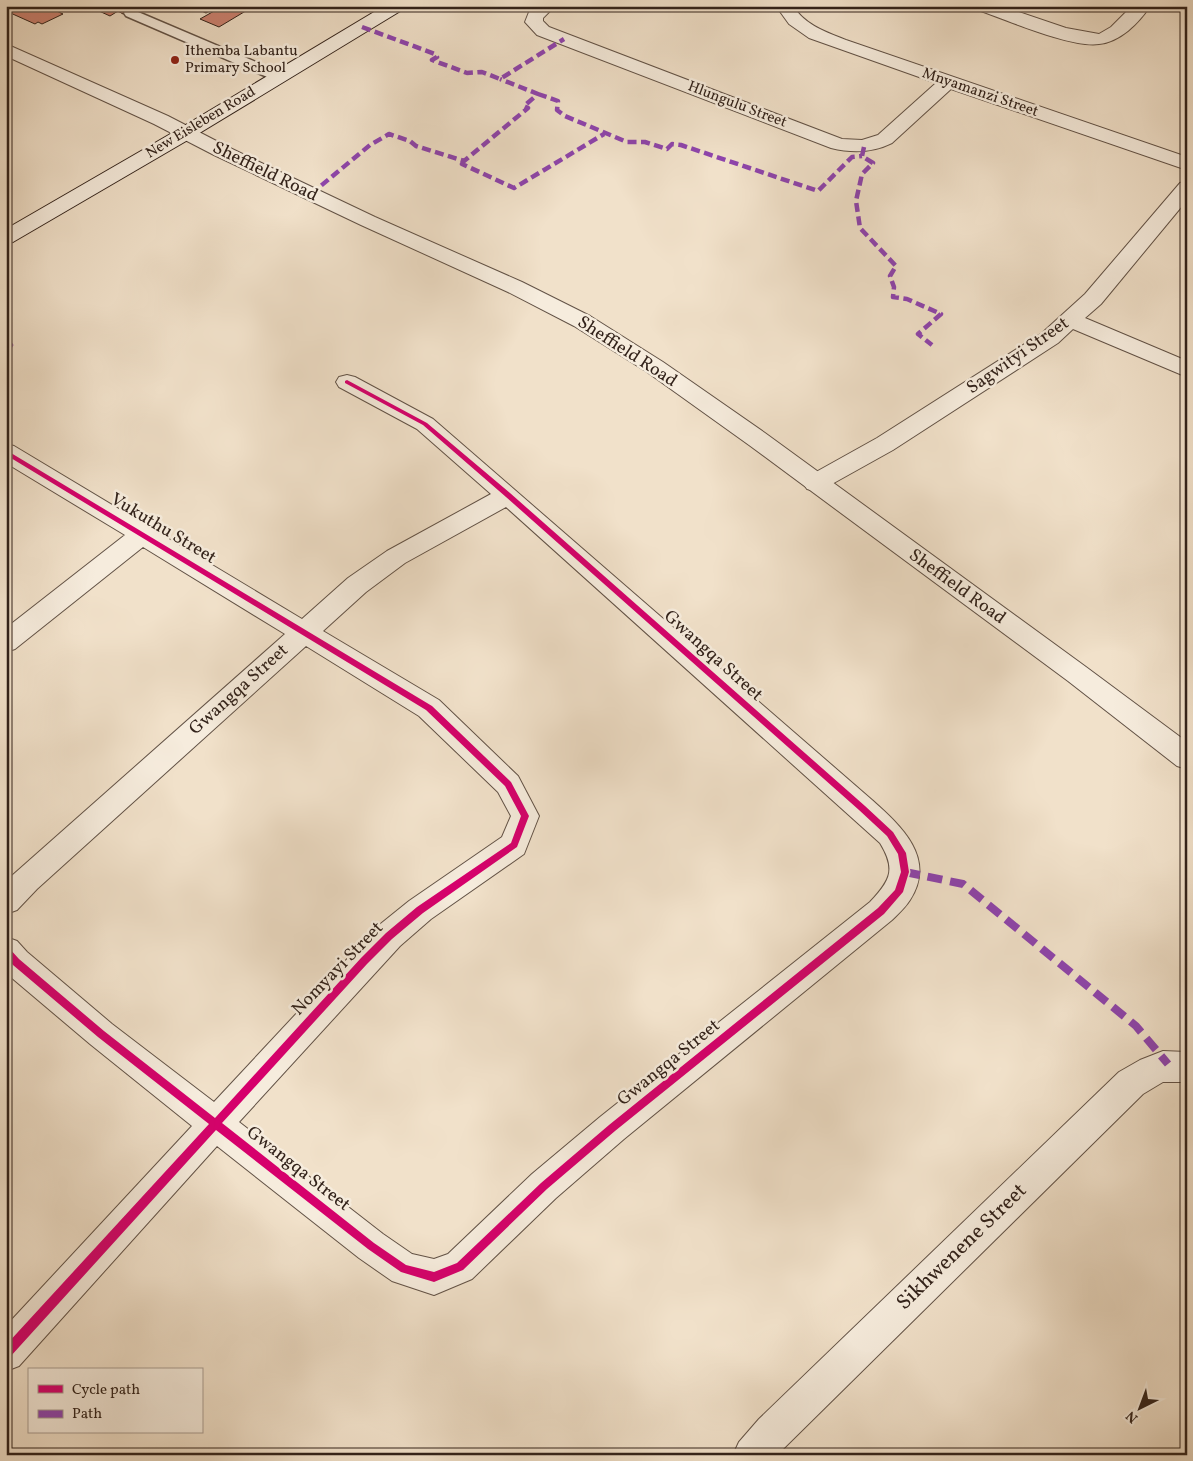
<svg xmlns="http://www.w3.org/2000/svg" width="1193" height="1461" viewBox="0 0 1193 1461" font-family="Vollkorn,serif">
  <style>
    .building { fill: #cc8271; stroke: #32221a }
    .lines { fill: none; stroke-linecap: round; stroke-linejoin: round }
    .service-casing { stroke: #625246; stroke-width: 3 }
    .minor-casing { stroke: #625246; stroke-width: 2 }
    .tertiary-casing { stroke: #625246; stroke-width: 2 }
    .secondary-casing { stroke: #32221a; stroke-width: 2 }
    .service { fill: #f6ecdd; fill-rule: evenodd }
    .minor { fill: #f6ecdd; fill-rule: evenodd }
    .tertiary { fill: #f6ecdd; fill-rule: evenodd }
    .secondary { fill: #f6ecdd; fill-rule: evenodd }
    .quiet-far1 { stroke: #8e44ad; stroke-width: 4.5; stroke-dasharray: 9 4.5; stroke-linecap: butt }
    .quiet { stroke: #8e44ad; stroke-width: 8; stroke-dasharray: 15 8; stroke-linecap: butt }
    .cycleway-casing { stroke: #f6ecdd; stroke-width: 3 }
    .cycleway { fill: #d6006c; fill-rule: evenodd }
    .poi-dot { fill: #8f2418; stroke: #f6ecdd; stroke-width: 2 }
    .labels { text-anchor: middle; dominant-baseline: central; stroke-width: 5; stroke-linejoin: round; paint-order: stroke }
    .far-poi-label { font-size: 15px; fill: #32221a; stroke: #f6ecdd; text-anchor: start }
    .far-street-label { font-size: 15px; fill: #32221a; stroke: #f6ecdd }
    .street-label { font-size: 18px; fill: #32221a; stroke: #f6ecdd }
    .near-street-label { font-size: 21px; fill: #32221a; stroke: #f6ecdd }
  </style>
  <rect width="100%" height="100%" fill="#f1e1ca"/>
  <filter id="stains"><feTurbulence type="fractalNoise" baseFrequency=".004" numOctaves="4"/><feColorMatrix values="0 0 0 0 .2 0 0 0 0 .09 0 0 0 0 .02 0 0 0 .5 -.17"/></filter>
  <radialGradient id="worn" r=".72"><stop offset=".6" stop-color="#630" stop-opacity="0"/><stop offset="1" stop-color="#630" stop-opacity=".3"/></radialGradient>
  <path class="building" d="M6,6H46L63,14L42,24L38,22L35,24L6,11Z
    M88,6H131L134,8L123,14L118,11L110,16Z
    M191,6H218L206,13Z
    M223,6H254L219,27L200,19Z"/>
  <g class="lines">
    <defs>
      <path id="service" d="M131,9L284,74L286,77L284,80H274L126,16L124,13L126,10Z"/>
      <path id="minor" d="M536,6H555L543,18V21L549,27L842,139L862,140L878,135L936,83L809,38L789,24L776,6H793C805,25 826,32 846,40L1187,157V170L951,89L892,143C872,153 852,153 831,148L537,35L525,22L529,12Z
        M976,6H1001L1066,28L1099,34L1111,27L1132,6H1150C1139,23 1120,42 1099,44C1071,48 1007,20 978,10Z
        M1187,181V200L1101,304L1085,318L1187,361V377L1073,329L1058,343L893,450L823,489L815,491L807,489L803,483L807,477L877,438L1042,333L1085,294L1180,183Z
        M347,375L355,377L433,419L872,800C901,826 937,858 910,900C905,908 898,914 892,920L624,1139L556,1198L472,1279L434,1295L392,1281L359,1258L217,1146L19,1366L6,1371V1326L192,1126L90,1044L6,973V937L17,941L27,952L112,1024L214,1102L378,926L409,901L502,837L511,816L498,792L419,716L306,646L37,889L17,910L6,914V881L285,634L143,547L15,649L6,652V628L125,535L6,463V444L14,446L302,619L348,578L387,551L491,494L417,429L339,387L336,382L339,377ZM506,507L880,843C896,869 891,880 870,902L600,1117L532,1174L448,1254L434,1259L412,1254L383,1234L239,1122L400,946L431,919L524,854L539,816L518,776L439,700L323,631L366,592L405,563Z
        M1163,1051L1187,1052V1082H1163L1143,1094L777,1455H733L739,1442L759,1419L1119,1072L1140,1060Z"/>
      <path id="tertiary" d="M6,44L168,116L228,147L375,217L522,282L590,316L663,362L765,433L1086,667L1187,742V769L1177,766L1068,681L749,445L647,372L574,326L508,292L361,225L214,155L154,124L6,56Z"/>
      <path id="secondary" d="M384,6H404L402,10L193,137L13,242L6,244V229L179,129Z"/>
    </defs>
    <use href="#service" class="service-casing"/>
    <use href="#minor" class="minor-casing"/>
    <use href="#tertiary" class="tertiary-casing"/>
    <use href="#secondary" class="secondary-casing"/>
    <use href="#service" class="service"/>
    <use href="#minor" class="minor"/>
    <use href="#tertiary" class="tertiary"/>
    <use href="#secondary" class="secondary"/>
    <path class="quiet-far1" d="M362,27L435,54L437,57L432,60L467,73L482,72L500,79L564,39
      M538,94L558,101L557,110L565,116L627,142H645L667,149L672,144L681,145L818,191L852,157L862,156
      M864,147L862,156L873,163L862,174L856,201L860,228L896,266L890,276L894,287L893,297L907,299L941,314L918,334L932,345
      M464,161L462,164L514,188L604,134
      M311,194L370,145L389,134L410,141L416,146L464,161L528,108L524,106L538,94L500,79
      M6,234L10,236
      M6,341L11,345L6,353"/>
    <path class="quiet" d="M905,872L963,884L1136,1026L1168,1064"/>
    <defs>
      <path id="cycleway" d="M347,380L427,423L510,493L865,806L893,832L906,853L909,872L903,892L884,914L615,1131L547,1189L463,1270L434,1282L401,1272L368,1249L216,1130L10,1357L6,1358V1345L209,1124L98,1037L13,965L6,957V947L9,948L19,959L104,1031L215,1118L361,958L386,933L417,907L511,843L521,816L505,786L426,710L6,455V450L432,706L511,782L529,816L517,847L423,913L392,939L367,964L222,1123L374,1243L406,1265L434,1272L457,1263L541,1183L609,1125L878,908L895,890L901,872L898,854L887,836L859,810L506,497L423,425L345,383V381Z"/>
    </defs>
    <use href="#cycleway" class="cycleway-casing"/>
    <use href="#cycleway" class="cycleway"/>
  </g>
  <circle class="poi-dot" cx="175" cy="60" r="5"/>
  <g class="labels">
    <g class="far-poi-label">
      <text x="185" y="51">Ithemba Labantu<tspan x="185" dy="17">Primary School</tspan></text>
    </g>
    <g class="far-street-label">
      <text transform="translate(980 93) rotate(19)">Mnyamanzi Street</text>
      <text transform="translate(737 105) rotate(21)">Hlungulu Street</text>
      <text transform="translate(201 123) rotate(-31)">New Eisleben Road</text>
    </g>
    <g class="street-label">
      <text transform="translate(265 172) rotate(26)">Sheffield Road</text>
      <text transform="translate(627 352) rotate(33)">Sheffield Road</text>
      <text transform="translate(1018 356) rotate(-35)">Sagwityi Street</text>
      <text transform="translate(163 529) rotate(31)">Vukuthu Street</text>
      <text transform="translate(957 587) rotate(36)">Sheffield Road</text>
      <text transform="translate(713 656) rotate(42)">Gwangqa Street</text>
      <text transform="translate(239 690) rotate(-42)">Gwangqa Street</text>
      <text transform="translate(338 969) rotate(-46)">Nomyayi Street</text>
      <text transform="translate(669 1063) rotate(-39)">Gwangqa Street</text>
      <text transform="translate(298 1169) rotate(38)">Gwangqa Street</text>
    </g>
    <g class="near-street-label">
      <text transform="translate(962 1247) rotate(-44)">Sikhwenene Street</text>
    </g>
  </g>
  <rect width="1193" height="1461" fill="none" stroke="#f1e1ca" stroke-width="25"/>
  <rect x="8" y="8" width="1178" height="1446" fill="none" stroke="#32221a" stroke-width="2.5"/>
  <rect x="12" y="12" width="1168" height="1436" fill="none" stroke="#32221a"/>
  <rect x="28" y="1368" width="175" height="65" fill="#f6ecdd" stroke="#a89b8f"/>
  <rect x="38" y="1385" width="25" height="8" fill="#d6006c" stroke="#a89b8f"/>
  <text x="72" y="1394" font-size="15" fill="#32221a">Cycle path</text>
  <rect x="38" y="1410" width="25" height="8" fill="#8e44ad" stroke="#a89b8f"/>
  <text x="72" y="1418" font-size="15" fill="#32221a">Path</text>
  <g transform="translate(1140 1408) rotate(222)" stroke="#f6ecdd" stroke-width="4" paint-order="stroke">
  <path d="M0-4L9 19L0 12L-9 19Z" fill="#32221a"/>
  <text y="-8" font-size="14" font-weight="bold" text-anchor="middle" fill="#32221a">N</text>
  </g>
  <rect width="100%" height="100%" filter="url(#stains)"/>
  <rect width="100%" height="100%" fill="url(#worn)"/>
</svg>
